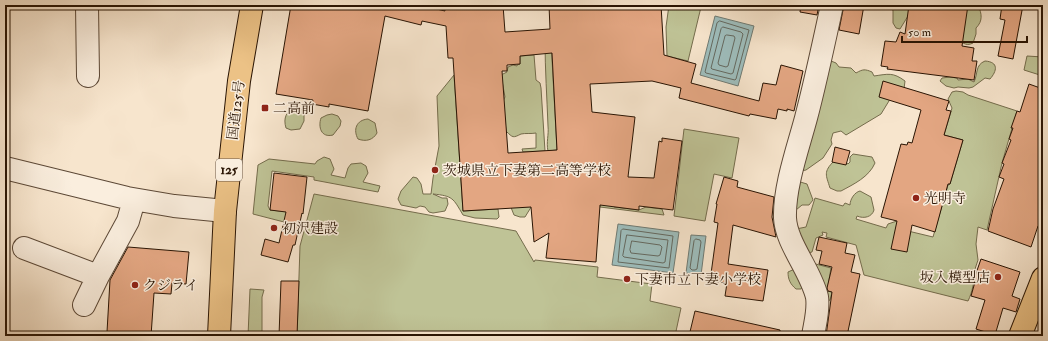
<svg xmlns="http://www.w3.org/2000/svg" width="1048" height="341" viewBox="0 0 1048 341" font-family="'IM FELL Double Pica','Noto Serif JP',serif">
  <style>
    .green { fill: #bfc396; stroke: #746c4c }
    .water { fill: #9ebebd; stroke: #6f7a73 }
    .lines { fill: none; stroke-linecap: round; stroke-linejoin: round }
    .shore { stroke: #646960; stroke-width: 1 }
    .building { fill: #e3a682; stroke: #291403; fill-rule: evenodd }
    .minor-casing { stroke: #5c4836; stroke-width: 24 }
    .major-casing { stroke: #291403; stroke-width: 24 }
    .highway-casing { stroke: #291403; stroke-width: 24 }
    .minor { stroke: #faeede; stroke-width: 22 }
    .major { stroke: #ecc286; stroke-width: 22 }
    .highway { stroke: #ecc286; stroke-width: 22 }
    .poi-dot { fill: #8f2418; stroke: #faeede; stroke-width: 1.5 }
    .labels { text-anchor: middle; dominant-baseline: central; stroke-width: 3; stroke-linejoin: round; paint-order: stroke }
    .shield { fill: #faeede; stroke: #685545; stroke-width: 1 }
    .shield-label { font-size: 13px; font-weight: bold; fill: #291403 }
    .poi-label { font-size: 14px; fill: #291403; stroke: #faeede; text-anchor: start }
    .street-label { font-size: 14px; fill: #291403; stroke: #faeede }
  </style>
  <rect width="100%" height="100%" fill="#f7e5cd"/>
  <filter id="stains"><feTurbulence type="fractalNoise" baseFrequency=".005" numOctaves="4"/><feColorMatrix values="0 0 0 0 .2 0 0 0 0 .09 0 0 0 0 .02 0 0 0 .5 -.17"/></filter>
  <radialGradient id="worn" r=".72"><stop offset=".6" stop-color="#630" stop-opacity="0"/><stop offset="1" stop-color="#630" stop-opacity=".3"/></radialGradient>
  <path class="green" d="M669,5H693L701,7L688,61L667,56L666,27Z
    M880,5H894L910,9L908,16L900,29L896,28L893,23V10Z
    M963,5H978C982,14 983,21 976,28V34L973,43C967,46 964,44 959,40Z
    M545,41H551L557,150L548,151C546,142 549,135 548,126C547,98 545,69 545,41Z
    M534,55L536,80L540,83L541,88L545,151L523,152L522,149L536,148V133C531,134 525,133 521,134C513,138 513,138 506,131L503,101L505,97L501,75L507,72L508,67L513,65L517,66V65L520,64V56Z
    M1027,56L1043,57V76L1024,70Z
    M831,61L836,63L839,67L851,68L856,73C863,69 865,69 872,72L874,76C888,74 893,72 905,81L904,89L892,96L881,114L846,135L841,131L833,133L831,140L832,144L823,158L806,170L801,171Z
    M985,61C999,62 997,71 990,79L985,78L973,87L969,88L958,87L954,88L946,86L940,81L942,78L950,77L957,78L958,80L968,79L974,82C978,74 975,65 985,61Z
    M454,75L463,211L498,209L499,217L497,219L475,218L463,215C453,198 453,196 433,194L442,198H447L448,204L445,211L433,213L429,212L425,207L420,206L416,208L401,205L398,199L401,191L413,177L417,178L421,184L423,194H431L433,178L439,146L437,96Z
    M956,91L963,92L968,95L1017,111L1002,163L987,230L978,227L976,244L978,260L974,272L976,273C973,283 973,291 968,301L864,275L856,245L826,237L827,233L822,232L823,235L816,238L812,252L808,253L796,229L806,227L815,198L843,206L845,203L850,205C850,199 855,192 860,191L871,197L874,210C872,217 864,219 857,216L856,219L886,228L888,224L897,221L908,231L933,237L948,185L950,184L963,140L944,135L952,108L948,99L952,92Z
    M296,107L304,110V121L300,129L291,130L286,128C283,118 286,111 296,107Z
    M332,114L338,116L341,121L340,126L333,135C321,138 318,127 321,118L327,115Z
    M368,119L375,123L377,133C373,140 366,142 358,139C353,130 356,120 368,119Z
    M684,129L739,138L732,178L714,174L705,221L674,216Z
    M853,154L872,157L875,163C869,177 854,184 841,191H837L830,188C826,175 823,172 834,161L843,160L848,164L850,162V157Z
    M324,157L330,159L334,169L331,175L345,178L348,168L351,164L361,163L366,166L368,173L363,182L380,186L378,192L314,180V177L272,171L268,206L270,210L289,212L284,222L253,214L258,165L269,159L315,164L317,161Z
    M601,176L618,179L614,207L639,210L646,207L662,209L664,215L600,207Z
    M797,181L807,184L813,200L809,205H802L796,210Z
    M314,194L516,231L534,262L535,260L598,267L597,277L652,284L650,301L681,308L675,336H297L300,246Z
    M533,204L525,217H520L514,215L510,205Z
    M808,262L831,268L827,291L832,292L830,300L828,301Z
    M797,268L804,284L801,289H796C790,284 788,279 788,272Z
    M250,289L264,290L262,297V336H248Z"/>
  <path class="water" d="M715,16L754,26L738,86L700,75Z
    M618,224L679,232L673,273L612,265Z
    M691,235L706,236L701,275L686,273Z"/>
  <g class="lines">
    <path class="shore" d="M720,21L749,30L736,79L735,80L706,73L705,72L717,23Z
      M723,27L741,32L743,34L733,73L731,74L712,69L711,68L721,29Z
      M727,35L734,36L735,38L728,66L726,67L719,65L718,63L725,36Z
      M623,229L673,236L669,268L618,262L621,231Z
      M627,235L668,240L665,262L663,263L624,257L623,256Z
      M696,239L700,240L701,242L697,269L695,270H692L690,268L694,241Z
      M632,241L660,245L662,247L660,255L658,256L631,253L630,250Z"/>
  </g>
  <path class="building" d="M291,5H420L445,11L444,5H503L505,32L550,29L549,5H661L664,55L696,64L691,83L759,101L763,83L776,85L781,65L803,71L794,111L787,109V111L778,109L776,119L750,114L749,116L679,98L681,88L652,81L590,84L592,112L635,117L628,177L654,178L659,141L662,142V138L682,141L673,210L639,206V210L600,205L596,262L546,258L549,233L534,242L531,207L463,211L453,58H448L446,26L422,21L421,25L385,16L368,111L329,104V107L312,104L313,100L276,94ZM552,53L557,150L508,153L502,71H507V65L520,64V56Z
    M801,5H819L817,15L800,12Z
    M844,5H864L859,34L839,30Z
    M909,5H968L962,46L974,48L972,61H977L974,80L887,69L888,67L881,66L885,41L896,42L900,32L905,34Z
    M1002,5H1023L1013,59L998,56L1005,20L1000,19Z
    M883,81L949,101L946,110L951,111L944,135L963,140L950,184H948L935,232L912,225L907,252L891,249L897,221L881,217L901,144L907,145L908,142L912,143L921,110L879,97Z
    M1029,84L1043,89V228L1038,226L1031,247L988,231L993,209L1004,179L999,177L1004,164L1002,163L1011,140L1009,139L1013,128H1011L1017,111L1020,112Z
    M835,147L850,151L846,165L832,162Z
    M274,173L307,177L303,214L302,213L295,245H293L288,262L261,255L265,239L279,243L286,212L270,210Z
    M724,177L738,181L737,187L774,197L772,217L776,237L733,225L728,264L768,270L763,301L725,296L727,283L710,281L718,223L714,222L717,204H716Z
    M819,237L847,243L845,253L855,255L851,272L860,274L847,336H826L832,292L828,291L827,288L832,267L819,264L822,251L816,250Z
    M128,247L189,252L186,284L172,283L171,294L154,293L151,336H113L107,332L110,280Z
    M981,259L1020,272L1012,296L1020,299L1016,312L1003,308L995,335L976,329L985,300L971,296L975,282H973Z
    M281,281H299L297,336H279Z
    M695,311L780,330V336H689Z"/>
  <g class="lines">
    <defs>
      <path id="minor" d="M87,5L88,76
        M5,168L127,198L174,206L225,211
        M24,248L98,276L128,221L134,200
        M84,305L98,276
        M813,336C815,323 819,310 817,297C811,271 786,243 785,218C784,187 798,148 806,118C816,80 824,42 832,5"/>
      <path id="major" d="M1020,336L1043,278"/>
      <path id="highway" d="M219,336L225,211L239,81L252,5"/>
    </defs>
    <use href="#minor" class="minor-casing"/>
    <use href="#major" class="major-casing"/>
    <use href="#highway" class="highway-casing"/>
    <use href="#minor" class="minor"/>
    <use href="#major" class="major"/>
    <use href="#highway" class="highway"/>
  </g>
  <g class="poi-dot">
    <rect x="261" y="104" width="8" height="8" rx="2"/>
    <circle cx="435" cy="170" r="4"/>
    <circle cx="916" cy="198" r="4"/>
    <circle cx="274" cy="228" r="4"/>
    <circle cx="998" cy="277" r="4"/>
    <circle cx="627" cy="279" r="4"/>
    <circle cx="135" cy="285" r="4"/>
  </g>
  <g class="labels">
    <rect class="shield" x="216" y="159" width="26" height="22" rx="3"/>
    <g class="shield-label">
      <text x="229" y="170">125</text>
    </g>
    <g class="poi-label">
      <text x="273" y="108">二高前</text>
      <text x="443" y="170">茨城県立下妻第二高等学校</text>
      <text x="924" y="198">光明寺</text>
      <text x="282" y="228">初沢建設</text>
      <text x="990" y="277" text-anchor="end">坂入模型店</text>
      <text x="635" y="279">下妻市立下妻小学校</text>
      <text x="143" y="285">クジライ</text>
    </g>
    <g class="street-label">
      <text transform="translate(236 110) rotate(-83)">国道125号</text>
    </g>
  </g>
  <rect width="1048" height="341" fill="none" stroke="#f7e5cd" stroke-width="20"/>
  <rect x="6" y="6" width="1036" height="329" fill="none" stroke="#291403" stroke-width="2"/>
  <rect x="10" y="10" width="1028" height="321" fill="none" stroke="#291403"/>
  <path d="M902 36v6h125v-6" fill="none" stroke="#291403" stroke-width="2"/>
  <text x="908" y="36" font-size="12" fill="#291403" stroke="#faeede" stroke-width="3" paint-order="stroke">50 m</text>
  <rect width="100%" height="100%" filter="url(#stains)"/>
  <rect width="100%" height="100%" fill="url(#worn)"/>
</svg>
